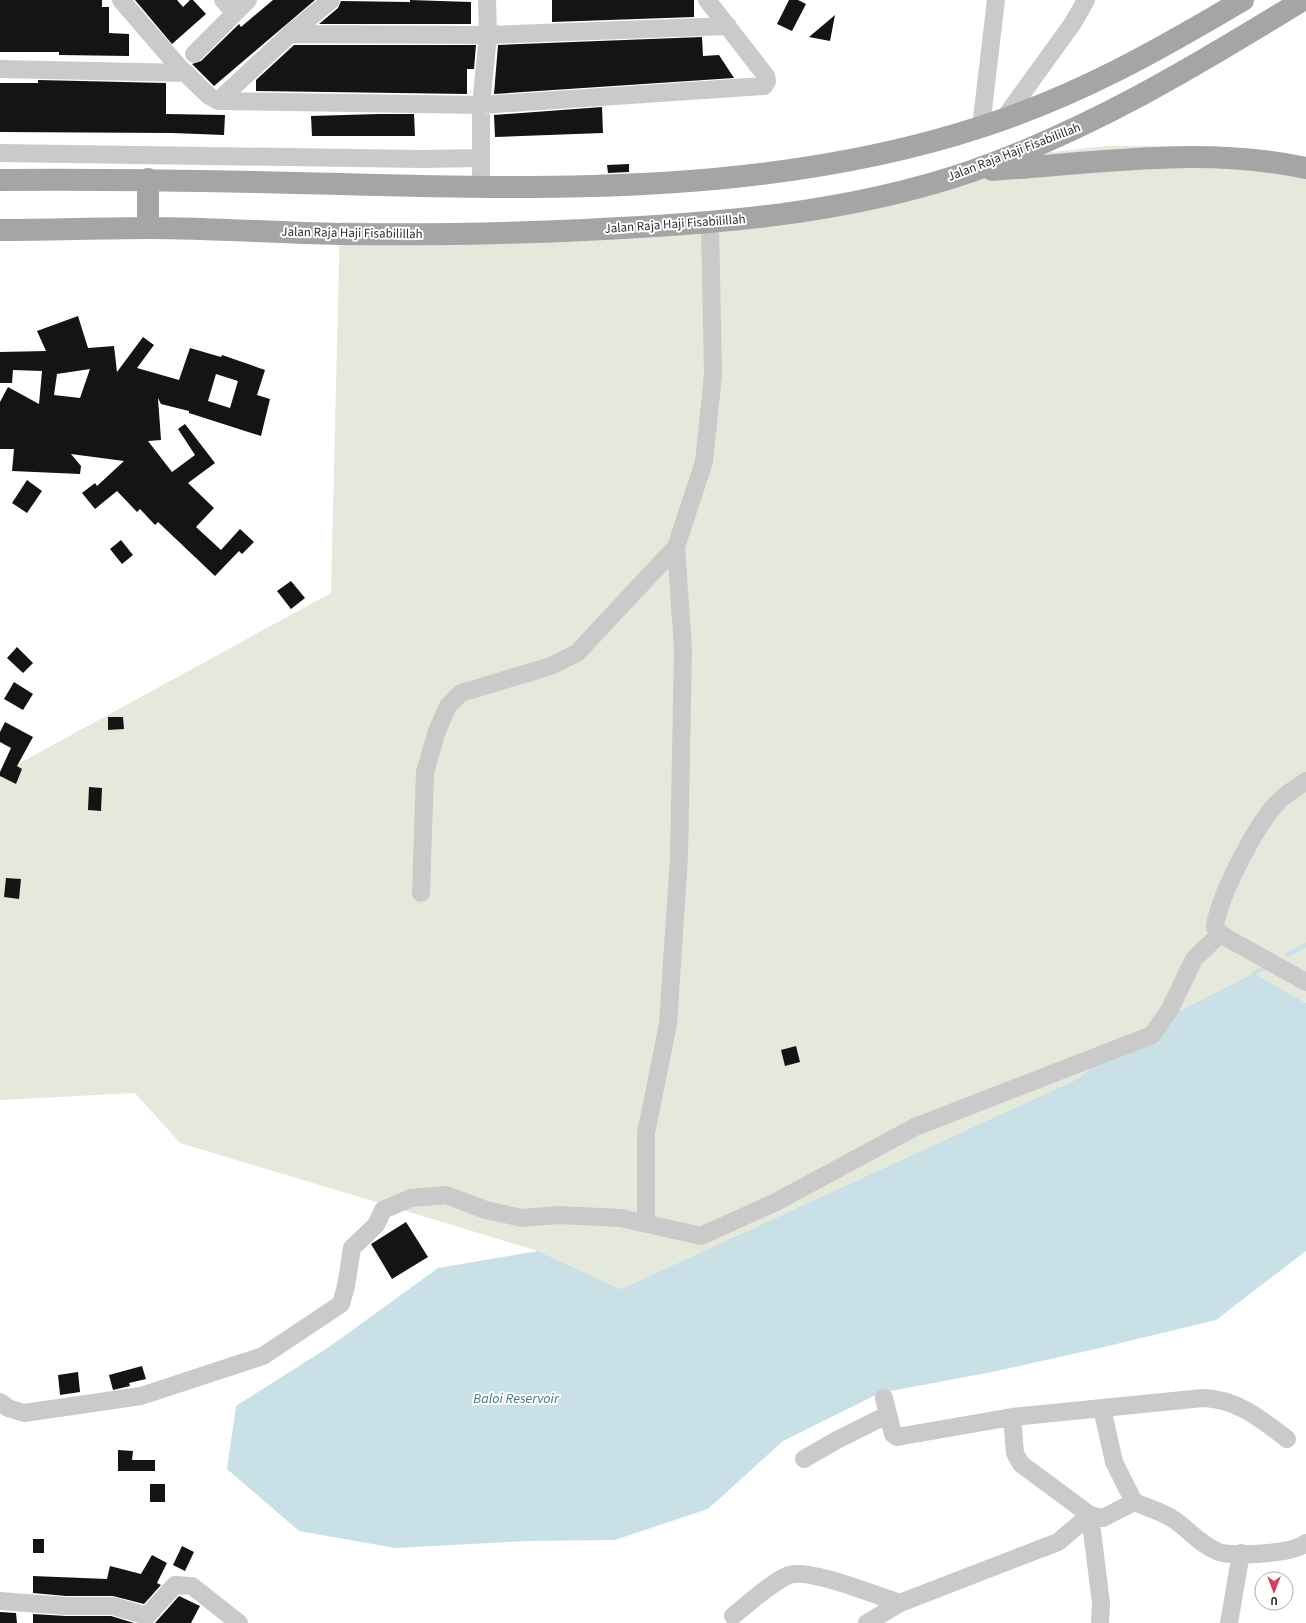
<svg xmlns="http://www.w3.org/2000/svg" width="1306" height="1623" viewBox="0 0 1306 1623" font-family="'Source Sans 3',sans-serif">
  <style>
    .green { fill: #e5e9db }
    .water { fill: #c9e0e7 }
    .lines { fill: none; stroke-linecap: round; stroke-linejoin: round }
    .stream { stroke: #c9e0e7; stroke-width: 4.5 }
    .building { fill: #141414; fill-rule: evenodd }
    .minor { stroke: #cacaca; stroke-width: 18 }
    .major { stroke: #a5a5a5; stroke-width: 22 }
    .labels { text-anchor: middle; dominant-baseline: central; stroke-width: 4; stroke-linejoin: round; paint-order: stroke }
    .street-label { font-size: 13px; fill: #2d2d2d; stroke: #fff }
    .water-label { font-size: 14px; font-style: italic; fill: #437786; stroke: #fff }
  </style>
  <rect width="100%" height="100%" fill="#fff"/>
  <path class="green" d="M1107,146H1177L1240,155L1306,170V1003L1254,973L1173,1014L1073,1081L621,1289L538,1251L180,1143L135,1093L0,1100V774L331,593L340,222L471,225L649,218L845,197L1045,153Z"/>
  <path class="water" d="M1254,973L1306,1003V1251L1216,1320L1100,1348L992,1372L880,1393L783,1441L708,1509L615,1540L528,1541L395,1548L299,1531L227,1469L236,1406L329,1347L438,1268L538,1251L621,1289L1073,1081L1173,1014Z"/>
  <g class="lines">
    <path class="stream" d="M1287,955L1306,945
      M1254,973L1265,968"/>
  </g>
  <path class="building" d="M0,0H102V7H109V33L129,34V56L59,55V52H0Z
    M135,0H177L183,7L190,0H193L206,14L172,44Z
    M273,0H315L214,86L192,64L201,61L239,24L241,27Z
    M410,0L471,2V24H319L338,8L341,1L410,2Z
    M552,0H694V17L552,22Z
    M789,0H798L806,4L792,31L777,24Z
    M835,15L830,41L809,37Z
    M702,37L703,56L719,55L734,78L494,94L498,45Z
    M294,45H476L474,69H467V94L256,91V80Z
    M38,80L166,83V114L225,115L224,135L172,133L0,132V83H38Z
    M602,107L603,133L495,137L494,115Z
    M378,114H414L415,136H312L311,116Z
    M629,164V172L608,173L607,165Z
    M78,316L88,348L114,346L117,372L143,337L154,345L137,368L179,380L190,348L221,357L222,355L265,370L257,395L270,399L261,436L189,413V411L161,404L158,398L161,440L148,441L172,472L195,455L178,429L185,424L215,463L188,483L214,508L196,527L221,550L240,529L254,542L242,554L239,551L215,576L158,522L155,525L140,509L137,512L117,491L95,509L82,493L95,483L97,486L124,461L71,454L81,466L80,474L12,471L14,449H0V402L8,387L39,404L42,371L13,370L12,383H0V352L46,351L37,331ZM90,369L80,398L54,395L57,374ZM216,374L238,381L230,408L208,401Z
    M27,480L42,491L27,513L12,503Z
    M121,540L133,555L122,564L110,549Z
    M291,581L305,598L291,609L277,591Z
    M17,647L33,663L23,673L7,658Z
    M14,682L33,694L23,710L4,699Z
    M108,717H123L124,729L108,730Z
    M5,722L33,737L17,766L22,769L16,784L0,776V772L11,748L0,742V732Z
    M89,787L102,788L101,811L88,810Z
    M6,878L21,879L19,899L4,897Z
    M796,1046L800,1062L785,1066L781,1050Z
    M406,1222L428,1257L392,1279L371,1244Z
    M142,1366L146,1379L129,1383L130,1386L113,1390L109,1375Z
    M78,1372L80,1392L60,1395L58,1375Z
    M118,1450L133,1451L132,1460H155V1471H118Z
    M150,1484H165V1502H150Z
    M33,1539H44V1553H33Z
    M182,1546L194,1552L185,1571L173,1565Z
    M152,1555L167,1563L157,1583L161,1585L144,1604L113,1596H66L33,1593V1576L107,1579L110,1566L141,1574Z
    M179,1596L200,1606L191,1623H155Z
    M0,1612L16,1613L17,1623H0Z
    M33,1614L66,1616H111L134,1623H33Z"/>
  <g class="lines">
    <path class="minor" d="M121,0L178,66L209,96L218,101L481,105L764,86L767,81L766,76L707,0
      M223,0L235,13
      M290,34L488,35L728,26
      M194,54L248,0
      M0,69L186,73
      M218,101L290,34L331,0
      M1003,120L1073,23L1086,0
      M981,127L996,0
      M0,153L422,159L481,158
      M481,188V105L488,35L487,0
      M1306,781C1298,787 1289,792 1281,799C1258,820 1220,894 1215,926L1216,930L1227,938L1306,982
      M421,893L425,772L437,731L448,706L461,693L551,666L577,653L676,547
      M646,1224V1133L668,1024L679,857L683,649L676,547L704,462L713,375L710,223
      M884,1398L893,1434L897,1437L1012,1417L1203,1398C1237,1399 1261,1419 1287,1439
      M0,1402L8,1408L24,1413L141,1396L263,1356L341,1304L346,1286L352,1248L376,1225L383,1210L411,1198L446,1195L486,1210L522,1218L558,1215L621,1218L701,1236L776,1202L915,1127L1152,1035L1170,1009L1194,959L1220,934
      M1102,1408L1114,1462L1134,1502
      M1012,1417L1015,1453L1021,1464L1090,1515L1101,1603L1100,1623
      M804,1459L835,1441L887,1415
      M0,1601L66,1606H113L147,1616L175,1585L192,1586L239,1623
      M733,1616C747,1605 773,1581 789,1575C810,1568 877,1596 900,1603
      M867,1623L900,1603L1058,1542L1090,1515L1103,1518L1134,1502C1148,1508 1164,1512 1176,1521C1190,1531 1202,1546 1219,1552C1234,1557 1294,1554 1306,1543
      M1229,1623L1241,1553"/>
    <path class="major" d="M992,170C1096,163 1202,146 1306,168
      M148,179V228
      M0,180C114,179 227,181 341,184C555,190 777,194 984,126C1079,95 1157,51 1243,0
      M0,230C50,230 100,228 149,228C213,228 276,233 339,234C421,235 502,234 584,230C715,224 847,214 972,171C1091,129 1196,66 1303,0"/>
  </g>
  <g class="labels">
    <g class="street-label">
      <text transform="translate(1014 152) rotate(-21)">Jalan Raja Haji Fisabilillah</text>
      <text transform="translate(675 224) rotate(-4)">Jalan Raja Haji Fisabilillah</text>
      <text transform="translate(352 233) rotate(1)">Jalan Raja Haji Fisabilillah</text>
    </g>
    <g class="water-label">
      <text x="516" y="1399">Baloi Reservoir</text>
    </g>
  </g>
  <g transform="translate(1274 1591) rotate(180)"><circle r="19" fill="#ffffff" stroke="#ababab"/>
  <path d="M0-3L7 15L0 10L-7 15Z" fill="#d43e61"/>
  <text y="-6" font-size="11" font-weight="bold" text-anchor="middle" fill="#2d2d2d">U</text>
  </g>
</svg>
